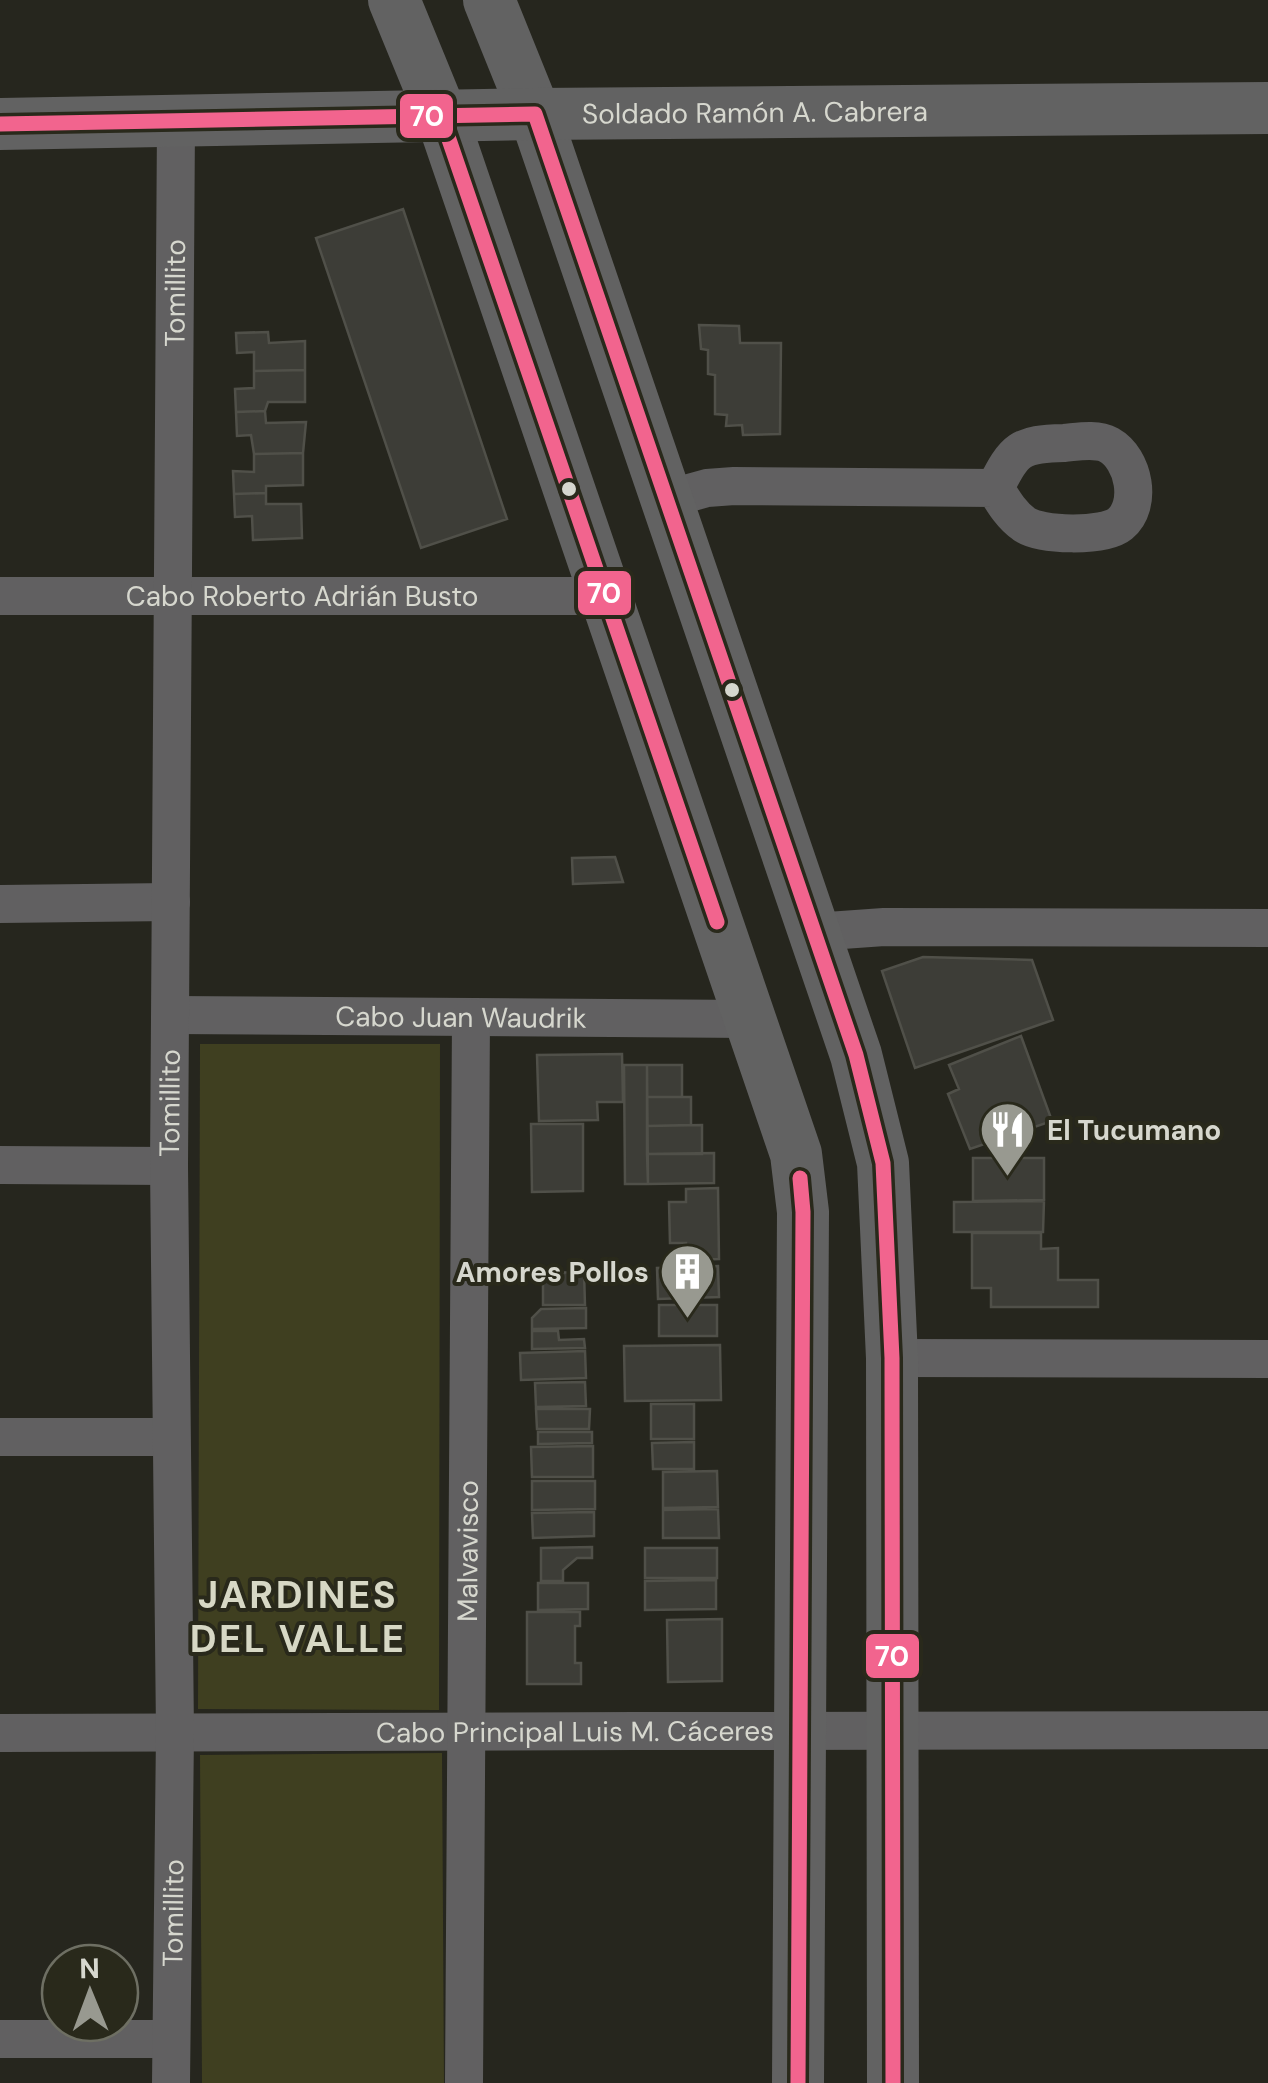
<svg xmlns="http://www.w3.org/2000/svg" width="1268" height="2083" viewBox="0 0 1268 2083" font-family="'DM Sans',sans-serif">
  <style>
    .green { fill: #3f3f20 }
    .building { fill: #3d3d37; stroke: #505049; stroke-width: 2.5 }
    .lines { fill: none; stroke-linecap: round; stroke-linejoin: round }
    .minor { stroke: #616061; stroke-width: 38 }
    .secondary { stroke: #626262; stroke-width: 52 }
    .bus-1-casing { stroke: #29291b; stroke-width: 22 }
    .bus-1 { stroke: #f2648e; stroke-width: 15 }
    .bus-dot { fill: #d6d7ce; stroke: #29291b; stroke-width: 4 }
    .labels { text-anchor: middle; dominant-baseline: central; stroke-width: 8; stroke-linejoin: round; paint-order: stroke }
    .street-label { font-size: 28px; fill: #d6d7ce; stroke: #29291b }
    .poi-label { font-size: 28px; font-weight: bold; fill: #d6d7ce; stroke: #29291b; text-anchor: start }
    .district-label { font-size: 38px; font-weight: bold; letter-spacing: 2.5px; fill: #d7d8c5; stroke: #29291b }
    .line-badge { stroke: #29291b; stroke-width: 4 }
    .badge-label { font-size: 28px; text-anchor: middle; font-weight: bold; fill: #fff }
  </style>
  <rect width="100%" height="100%" fill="#26261e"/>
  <path class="green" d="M200,1044H440L439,1710L198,1709Z
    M442,1753L444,2083H202L200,1755Z"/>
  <path class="building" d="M403,209L507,519L421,548L316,238Z
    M699,325L739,326L740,343H781L780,434L743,435L742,425L726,426L727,415L715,414V375L708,374V350L701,349Z
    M268,332L269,343L305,341V370L254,371V352L237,353L236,333Z
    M305,370V402H268L265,411L236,412L235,389L254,388V371Z
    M265,411L266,423L306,422L303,453L254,454L251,435L237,436L236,412Z
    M303,453V485L266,486V493L234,494L233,471L254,472V454Z
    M266,493V504H301L302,538L253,540L252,516L235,517L234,494Z
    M615,857L623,882L573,884L572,858Z
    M923,957L1032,960L1053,1020L915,1068L882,971Z
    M1021,1036L1052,1121L970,1149L948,1094L959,1089L949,1065Z
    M622,1054L623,1102H597L598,1120L539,1121L537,1055Z
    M624,1065H647L648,1184H625Z
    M647,1065H682V1097H647Z
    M647,1097H691V1125L647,1126Z
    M531,1124H583V1191L532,1192Z
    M702,1125V1154H647V1126Z
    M714,1153V1183L648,1184L647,1154Z
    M973,1158H1044V1200L973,1201Z
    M718,1188L719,1259L686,1260V1243H670L669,1202H686V1189Z
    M1044,1201L1043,1232H954V1202Z
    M972,1233H1041V1249L1058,1248V1280H1098V1307H991V1288H972Z
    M718,1266L719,1297L658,1299L657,1268Z
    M584,1272L585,1305H543V1273Z
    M659,1305H717V1336H659Z
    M586,1308V1328L532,1329V1318L541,1309Z
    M532,1331H558L559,1340L584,1339L585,1348L532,1349Z
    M720,1345L721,1400L625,1401L624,1346Z
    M585,1351L586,1378L521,1380L520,1353Z
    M585,1382L586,1406L536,1407L535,1383Z
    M651,1404H694V1439H651Z
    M536,1409H590L589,1429H537Z
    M538,1432H592V1443L538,1444Z
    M694,1442V1469H653L652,1443Z
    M593,1446V1477H532L531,1447Z
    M717,1471L718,1507L663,1508V1472Z
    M532,1481H595V1509L532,1510Z
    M718,1509L719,1538H663V1510Z
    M594,1512V1536L533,1538L532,1513Z
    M592,1547V1558H577L563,1570V1581H541V1548Z
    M645,1548H717V1578H645Z
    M716,1580V1609L645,1610V1581Z
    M538,1583H588V1609L538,1610Z
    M527,1612H580V1626H575V1663H581V1684H527Z
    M722,1619V1681L668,1682L667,1620Z"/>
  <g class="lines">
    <g class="minor">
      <path d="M667,499L707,488L734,486L995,488C1003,501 1011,515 1024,524C1040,536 1104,537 1120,524C1143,505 1134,459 1109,445C1096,438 1077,442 1064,443C1019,444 1015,449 995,488"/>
      <path id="s1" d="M0,596H603"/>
      <path d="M0,904L171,902"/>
      <path d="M814,932L884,927L1268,928"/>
      <path id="s2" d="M171,1015L751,1019"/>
      <path d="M0,1165L169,1166"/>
      <path d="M892,1358L1268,1359"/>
      <path d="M0,1437H169"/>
      <path id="s3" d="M0,1733C423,1734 845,1728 1268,1730"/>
      <path d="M0,2039H171"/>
      <path id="s4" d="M171,2083L175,1733L169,1166L176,123"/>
      <path id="s5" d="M464,2083L471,1018"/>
    </g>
    <g class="secondary">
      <path d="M394,0L442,117L796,1154L803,1212L798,2083"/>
      <path d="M489,0L535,114L856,1055L883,1163L892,1358L893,2083"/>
      <path id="s6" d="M0,124L535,114L1268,108"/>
    </g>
    <defs>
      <path id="bus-1" d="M443,122L717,922
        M0,124L535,114L856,1055L883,1163L892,1358L893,2083
        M798,2083L803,1212L800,1178"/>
    </defs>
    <use href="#bus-1" class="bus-1-casing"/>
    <use href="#bus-1" class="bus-1"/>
  </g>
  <defs>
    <symbol id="restaurant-pin" viewBox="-11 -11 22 30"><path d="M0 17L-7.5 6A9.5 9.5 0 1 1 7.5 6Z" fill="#989990" stroke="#29291b"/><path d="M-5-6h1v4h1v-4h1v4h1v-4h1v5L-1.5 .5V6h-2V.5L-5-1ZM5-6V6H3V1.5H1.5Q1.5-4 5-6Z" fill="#fff"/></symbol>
    <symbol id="building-pin" viewBox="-11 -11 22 30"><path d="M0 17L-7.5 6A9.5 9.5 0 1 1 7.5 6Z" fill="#989990" stroke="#29291b"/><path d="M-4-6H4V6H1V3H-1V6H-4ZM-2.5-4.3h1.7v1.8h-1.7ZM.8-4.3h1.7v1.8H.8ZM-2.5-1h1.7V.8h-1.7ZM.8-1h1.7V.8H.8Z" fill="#fff"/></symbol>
  </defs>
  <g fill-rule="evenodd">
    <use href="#restaurant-pin" x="976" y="1098" width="63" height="86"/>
    <use href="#building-pin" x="656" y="1240" width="63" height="86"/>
  </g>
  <g class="bus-dot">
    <circle cx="569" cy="489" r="9"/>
    <circle cx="732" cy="690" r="9"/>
  </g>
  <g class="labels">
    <g class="street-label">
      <text stroke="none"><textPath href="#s6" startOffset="755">Soldado Ramón A. Cabrera</textPath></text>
      <text stroke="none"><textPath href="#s4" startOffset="1790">Tomillito</textPath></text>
      <text stroke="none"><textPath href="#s1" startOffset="302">Cabo Roberto Adrián Busto</textPath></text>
      <text stroke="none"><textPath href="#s2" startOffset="290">Cabo Juan Waudrik</textPath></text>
      <text stroke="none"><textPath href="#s4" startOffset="980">Tomillito</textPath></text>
      <text stroke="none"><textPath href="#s5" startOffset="532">Malvavisco</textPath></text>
      <text stroke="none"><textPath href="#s3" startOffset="575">Cabo Principal Luis M. Cáceres</textPath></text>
      <text stroke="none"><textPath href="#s4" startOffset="170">Tomillito</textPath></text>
    </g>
    <g class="poi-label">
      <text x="1047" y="1130">El Tucumano</text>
      <text x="649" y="1272" text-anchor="end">Amores Pollos</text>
    </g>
    <g class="district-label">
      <text x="298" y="1595">JARDINES<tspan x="298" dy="44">DEL VALLE</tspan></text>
    </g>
  </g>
  <g class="line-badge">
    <rect x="398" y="92" width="57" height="48" rx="10" fill="#f2648e"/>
    <rect x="576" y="569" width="57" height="48" rx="10" fill="#f2648e"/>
    <rect x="864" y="1632" width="57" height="48" rx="10" fill="#f2648e"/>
  </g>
  <g class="badge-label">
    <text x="427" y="126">70</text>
    <text x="604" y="603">70</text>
    <text x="892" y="1666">70</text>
  </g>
  <g transform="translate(90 1993) rotate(359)"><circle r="48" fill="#29291b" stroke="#6e6f63" stroke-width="2.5"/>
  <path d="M0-8L18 38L0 25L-18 38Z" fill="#989990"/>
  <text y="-15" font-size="28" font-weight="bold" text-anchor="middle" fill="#d6d7ce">N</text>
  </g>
</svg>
